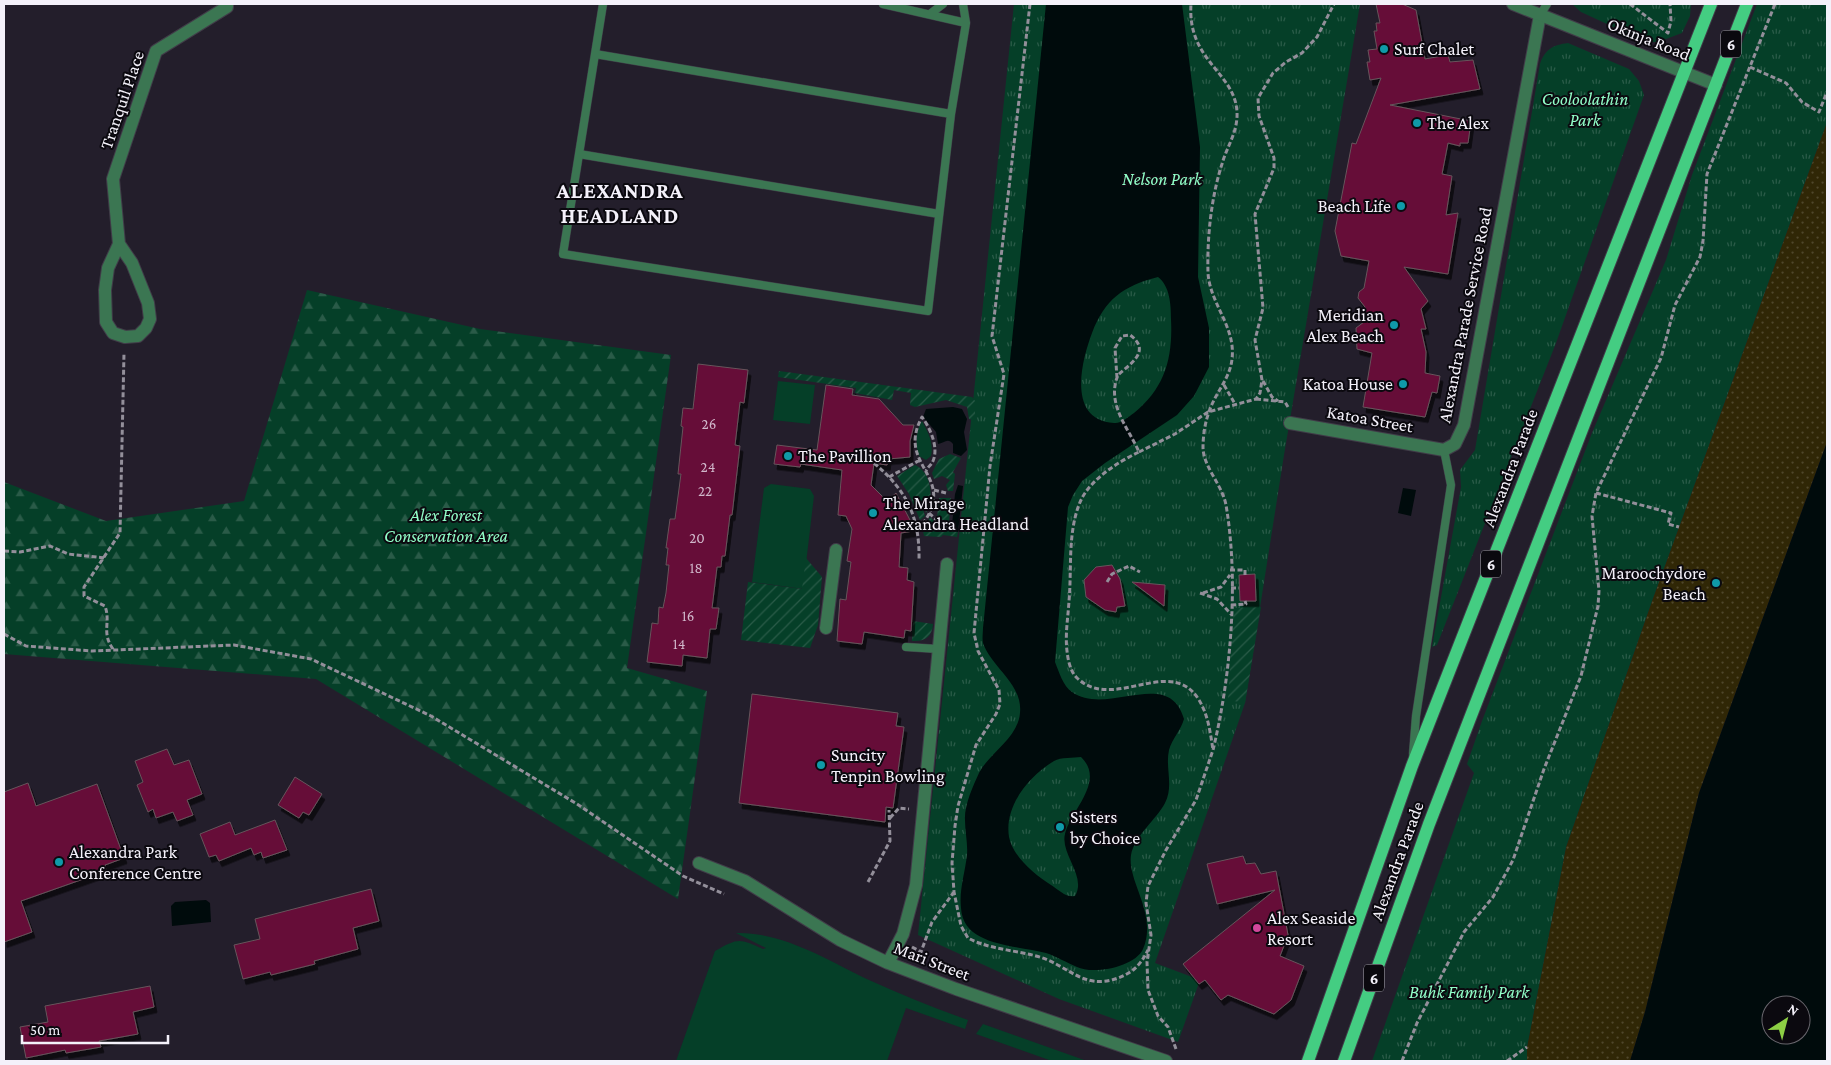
<svg xmlns="http://www.w3.org/2000/svg" width="1831" height="1065" viewBox="0 0 1831 1065" font-family="'Crimson Pro',serif">
  <style>
    .grass { fill: #053f28 }
    .forest { fill: url(#forest-firs) }
    .sand { fill: url(#sand-dots) }
    .park { fill: url(#park-tufts) }
    .garden { fill: url(#garden-furrows) }
    .water { fill: #000b0c; fill-rule: evenodd }
    .building { fill: #660938; stroke: #67555b; filter: url(#shadow) }
    .lines { fill: none; stroke-linecap: round; stroke-linejoin: round }
    .service-casing { stroke: #403c48; stroke-width: 9 }
    .minor-casing { stroke: #403c48; stroke-width: 14 }
    .tertiary-casing { stroke: #403c48; stroke-width: 14 }
    .primary-casing { stroke: #403c48; stroke-width: 14 }
    .path { stroke: #938f9a; stroke-width: 3; stroke-dasharray: 5 2.5; stroke-linecap: butt }
    .service { stroke: #3b7652; stroke-width: 8 }
    .minor { stroke: #3b7652; stroke-width: 12 }
    .tertiary { stroke: #3b7652; stroke-width: 12 }
    .primary { stroke: #44cd82; stroke-width: 12 }
    .culture-dot { fill: #0f9aa8; stroke: #0b090f; stroke-width: 2 }
    .hotel-dot { fill: #d1479c; stroke: #0b090f; stroke-width: 2 }
    .labels { text-anchor: middle; dominant-baseline: central; stroke-width: 4; stroke-linejoin: round; paint-order: stroke }
    .number-label { font-size: 15px; fill: #d0b7ca }
    .shield { fill: #0b090f; stroke: #aeabb4; stroke-width: 1 }
    .shield-label { font-size: 16px; font-weight: bold; fill: #f4f1fa }
    .street-label { font-size: 18px; fill: #f4f1fa; stroke: #0b090f }
    .poi-label { font-size: 18px; fill: #f4f1fa; stroke: #0b090f; text-anchor: start }
    .park-label { font-size: 18px; font-style: italic; fill: #91fec8; stroke: #0b090f }
    .district-label { font-size: 22px; font-weight: bold; letter-spacing: 1px; fill: #f4f1fa; stroke: #0b090f }
  </style>
  <defs>
    <pattern id="forest-firs" width="22" height="20" patternUnits="userSpaceOnUse" patternTransform="scale(1.25)"><rect width="22" height="20" fill="#053f28"/><path d="M5 1l3.5 6h-7zM16 11l3.5 6h-7z" fill="#2a5b48"/></pattern>
    <pattern id="sand-dots" width="8" height="8" patternUnits="userSpaceOnUse" patternTransform="scale(1.25)"><rect width="8" height="8" fill="#302706"/><path d="M2 2h.1M6 6h.1" fill="none" stroke="#4f472b" stroke-width="1.8" stroke-linecap="round"/></pattern>
    <pattern id="park-tufts" width="24" height="20" patternUnits="userSpaceOnUse" patternTransform="scale(1.25)"><rect width="24" height="20" fill="#053f28"/><path d="M3 7l-1-3M5 7V3M7 7l1-3M15 17l-1-3M17 17v-4M19 17l1-3" fill="none" stroke="#2a5b48"/></pattern>
    <pattern id="garden-furrows" width="10" height="10" patternUnits="userSpaceOnUse" patternTransform="scale(1.25)"><rect width="10" height="10" fill="#053f28"/><path d="M-1 1l2-2M0 10L10 0M9 11l2-2" fill="none" stroke="#2a5b48"/></pattern>
    <filter id="shadow"><feDropShadow dx="3" dy="5.5" stdDeviation="0" flood-color="#0009"/></filter>
  </defs>
  <rect width="100%" height="100%" fill="#231e2b"/>
  <path class="grass" d="M778,381L815,385L810,424L773,420Z
    M922,421C928,432 934,443 931,456L926,460L919,456C915,445 916,430 922,421Z
    M771,484L810,489L814,496L803,589L752,582L764,488Z
    M736,933C784,932 827,960 869,980C902,995 934,1008 968,1020L965,1029L906,1008L887,1061H676L715,951C738,938 739,938 763,949L766,948Z
    M983,1024L1087,1061H1052L976,1034Z"/>
  <path class="forest" d="M307,290L480,329L671,355L627,668L707,691L678,899L316,679L4,654V482L106,521L244,501Z"/>
  <path class="sand" d="M1827,122V442L1699,793L1645,1012L1630,1061H1527V1047L1566,847L1652,601Z"/>
  <path class="park" d="M1014,4H1360L1284,455L1245,703L1155,963L1200,980L1178,1042L1059,999L918,935Z
    M1572,4H1691L1690,16L1682,33L1658,42H1646L1581,12Z
    M1757,4H1827V122L1652,601L1566,847L1527,1047V1061H1372L1474,773L1467,764L1482,721L1592,433L1666,260L1692,175Z
    M1568,43L1629,69L1639,81L1644,95L1556,343L1437,645L1432,647L1461,487L1460,470L1475,450L1540,64C1545,49 1553,45 1568,43Z"/>
  <path class="garden" d="M779,371L972,397L975,401V420L969,419L967,407L946,400L915,407L910,405L911,393L894,390L892,400L855,393L856,388L778,377Z
    M950,454L961,458L953,472L955,474L953,491H948L946,485L950,480L942,476L934,479L932,473L939,459Z
    M915,465C932,472 934,499 926,513L925,509H923L925,516L920,520L909,494L897,476Z
    M939,498H951L949,522L937,518Z
    M930,517L943,529L958,532L957,537L943,535L941,537L924,536L923,531Z
    M806,558L822,577L818,625L810,648L741,640L748,582L802,589Z
    M1261,607L1245,703L1228,700L1234,608Z
    M913,621L933,624C932,637 925,642 912,641Z"/>
  <path class="water" d="M1046,4H1182L1200,147L1198,277L1209,328V367L1194,396L1177,415L1105,463L1082,481L1073,495L1068,507L1055,662C1059,672 1063,686 1072,692C1107,717 1169,666 1184,719C1181,730 1172,739 1169,750C1165,768 1174,786 1165,803C1156,820 1135,835 1131,855C1127,882 1158,914 1143,949C1135,967 1093,975 1077,967C1067,963 1056,956 1046,953C1018,945 963,947 961,908C959,890 965,873 967,855C968,844 965,832 965,820C964,806 973,786 979,773C990,752 1018,738 1020,713C1023,684 992,668 983,643C982,639 983,632 983,628ZM1158,277C1170,286 1171,305 1171,319C1173,358 1165,388 1134,413C1128,417 1121,424 1114,423C1067,420 1081,362 1092,333C1105,299 1123,286 1158,277ZM1081,757C1106,781 1071,810 1065,834C1060,854 1087,876 1075,896C1066,898 1059,890 1051,885C1035,875 1013,857 1009,837C1004,806 1029,776 1054,761C1061,757 1073,758 1081,757Z
    M953,407L962,409L967,419L964,432L967,450L961,456L953,453V444C948,437 944,443 938,444L936,432L923,417L926,409Z
    M1827,442V1061H1630L1645,1012L1699,793ZM1771,1005H1801V1035H1771Z
    M958,485L963,486L958,532L948,530L949,525H952L955,494Z
    M1403,488L1416,490L1411,516L1398,513Z
    M206,900L210,903L211,922L172,926L171,906L175,902Z"/>
  <path class="building" d="M1376,4H1402L1416,10L1425,59L1448,55L1450,62L1473,60L1480,89L1390,105L1471,121L1468,143H1460V146L1448,143L1442,174L1452,176L1446,215L1458,213L1448,274L1404,267L1428,301L1421,309L1426,329H1421L1426,352L1425,373L1440,376L1437,393L1432,392L1425,417L1363,407L1372,353L1357,349L1356,328L1364,322L1365,307L1358,298L1359,292L1364,288L1369,261L1341,256L1335,231L1352,143L1356,144L1381,78L1370,80L1367,62H1370L1368,50L1377,49L1374,31H1377L1376,23H1380Z
    M698,364L748,370L744,403L740,402L735,445L740,446L732,515H730L725,556H722L721,567H717L712,608H719L716,629H710L707,658L683,655L682,666L647,662L652,623L658,624L659,607L663,608L666,593L669,565H666L668,548H666L670,519H675L681,474H678L683,427L681,426L683,408L693,409Z
    M826,385L853,389L852,395L879,399L903,425H914L910,441V457L888,459L887,465L874,463L871,485L887,501L896,493L911,522L913,531L901,533L899,567L908,568L907,580L914,582L911,631L905,630L904,638L864,632L862,644L837,641L840,599L846,600L851,562L847,561L852,529L846,516L838,515L842,470L801,464L800,467L774,464L777,445L817,450Z
    M1112,565L1120,579L1125,606L1117,607L1116,612L1105,610L1086,597L1084,580L1096,567Z
    M1255,574L1256,601H1240L1239,575Z
    M1132,582L1165,585L1164,606Z
    M752,694L898,713L896,726L904,727L893,808L886,807L885,822L739,803Z
    M167,749L174,765L189,760L202,794L187,800L193,815L177,821L173,812L156,818L153,809L148,812L137,785L143,782L135,761Z
    M295,777L322,794L309,815L303,812L299,818L278,805Z
    M28,783L36,806L97,784L124,858L105,865L106,871L21,901L32,932L4,942V792Z
    M275,820L287,850L263,858L261,852L254,855L251,848L219,861L216,855L209,857L200,834L230,822L235,835Z
    M1243,856L1246,864L1255,863L1261,874L1276,871L1288,935L1280,956L1304,966L1291,1000L1274,1014L1228,995L1221,1000L1205,980L1199,984L1183,964L1275,890L1217,904L1207,864Z
    M371,889L379,921L353,928L358,949L314,961L315,964L271,975L270,972L243,979L234,945L260,939L255,919Z
    M150,986L154,1007L133,1012L138,1034L99,1041L101,1047L66,1053L65,1050L26,1058L20,1027L48,1022L45,1006Z"/>
  <g class="lines">
    <defs>
      <path id="service" d="M603,4L563,254L928,311L951,114L966,23L883,4
        M963,4L966,23
        M930,14L943,4
        M1540,15L1547,4
        M595,54L951,114
        M579,154L939,214
        M906,647L938,649
        M1413,754L1416,716L1451,485L1444,450"/>
      <path id="minor" d="M119,244L132,263L148,303L150,319L146,328L138,336L125,337L113,333L106,322L105,290L108,268L119,244L113,179L156,51L227,7V4
        M1290,423L1444,450L1455,444L1464,425L1540,15
        M826,628L836,550
        M699,863L745,881L840,940L888,963L956,989L1166,1061
        M888,963L903,934L916,885L947,564"/>
      <path id="tertiary" d="M1513,4L1716,85"/>
      <path id="primary" d="M1308,1061L1412,766L1711,4
        M1344,1061L1429,824L1747,4"/>
    </defs>
    <use href="#service" class="service-casing"/>
    <use href="#minor" class="minor-casing"/>
    <use href="#tertiary" class="tertiary-casing"/>
    <use href="#primary" class="primary-casing"/>
    <path class="path" d="M1030,4L992,336L1004,374L990,466L974,633L978,651L999,690L1000,704L996,714L976,745L958,806L955,826L952,863L954,892L961,926L968,938C988,949 1014,950 1036,956C1068,964 1082,991 1118,978C1134,972 1141,964 1148,950
      M1630,4L1668,33L1671,21L1670,4
      M1750,67L1786,83L1802,102L1819,112L1827,92
      M1117,378L1115,348L1122,336L1130,335C1152,351 1130,364 1118,375C1106,404 1128,427 1139,452C1118,462 1091,479 1081,500C1067,531 1072,569 1069,601C1068,618 1065,634 1067,651C1068,660 1070,671 1077,678C1116,715 1178,646 1204,710C1209,722 1211,737 1213,750C1231,676 1239,581 1226,505C1222,484 1203,467 1203,447C1203,437 1205,422 1209,412C1215,393 1230,379 1232,359C1236,327 1210,304 1208,273C1207,238 1211,198 1222,164C1227,146 1238,132 1237,112C1235,72 1187,61 1191,4
      M1263,381L1272,397L1278,401
      M1224,385L1235,404
      M1256,399L1285,402L1288,407
      M1139,452L1175,434L1208,412L1256,399L1260,393L1262,380L1255,340L1263,308L1255,214L1274,168V158L1259,116L1258,98L1273,73L1286,62L1302,53L1317,37L1334,4
      M874,463C907,491 920,517 919,561
      M889,477L920,460
      M934,490L946,493
      M1596,493L1671,513L1668,524L1679,527
      M929,513L943,526L949,528
      M918,530C963,476 894,468 922,417C930,428 939,447 933,461C931,466 928,466 926,471
      M4,551L20,552L50,546L68,554L105,558
      M1230,570H1245V575
      M1107,582L1112,574L1129,566L1140,572
      M1231,588H1239
      M1200,593L1217,599L1231,614
      M1203,593L1221,587L1230,575
      M1231,605L1246,604L1245,601
      M4,634L26,646L39,647L92,651L234,645L311,659L431,716L577,804L683,876L724,894
      M113,649C101,632 111,623 105,606L84,596V587L120,533L124,353
      M890,818L899,808L909,809
      M868,882L890,841L889,810
      M912,947L921,952L932,922L954,892
      M1176,1049L1168,1027L1158,1016L1148,990L1147,962L1151,935L1146,903L1148,886L1166,850L1196,800L1213,750
      M1402,1061L1417,1023L1464,932L1493,897L1513,860L1544,769L1581,676L1598,606L1599,591L1592,516L1596,493L1661,358L1675,305L1700,257L1703,241L1707,174L1775,4
      M1507,1061L1527,1047"/>
    <use href="#service" class="service"/>
    <use href="#minor" class="minor"/>
    <use href="#tertiary" class="tertiary"/>
    <use href="#primary" class="primary"/>
  </g>
  <g class="culture-dot">
    <circle cx="1384" cy="49" r="5"/>
    <circle cx="1417" cy="123" r="5"/>
    <circle cx="1401" cy="206" r="5"/>
    <circle cx="1394" cy="325" r="5"/>
    <circle cx="1403" cy="384" r="5"/>
    <circle cx="788" cy="456" r="5"/>
    <circle cx="873" cy="513" r="5"/>
    <circle cx="1716" cy="583" r="5"/>
    <circle cx="821" cy="765" r="5"/>
    <circle cx="1060" cy="827" r="5"/>
    <circle cx="59" cy="862" r="5"/>
  </g>
  <circle class="hotel-dot" cx="1257" cy="928" r="5"/>
  <g class="labels">
    <g class="number-label">
      <text x="709" y="424">26</text>
      <text x="708" y="467">24</text>
      <text x="705" y="491">22</text>
      <text x="697" y="538">20</text>
      <text x="696" y="568">18</text>
      <text x="688" y="616">16</text>
      <text x="679" y="644">14</text>
    </g>
    <g class="shield">
      <rect x="1721" y="30.5" width="20" height="27" rx="4"/>
      <rect x="1481" y="550.5" width="20" height="27" rx="4"/>
      <rect x="1364" y="964.5" width="20" height="27" rx="4"/>
    </g>
    <g class="shield-label">
      <text x="1731" y="44">6</text>
      <text x="1491" y="564">6</text>
      <text x="1374" y="978">6</text>
    </g>
    <g class="street-label">
      <text transform="translate(1649 39) rotate(22)">Okinja Road</text>
      <text transform="translate(122 100) rotate(-71)">Tranquil Place</text>
      <text transform="translate(1465 315) rotate(-79)">Alexandra Parade Service Road</text>
      <text transform="translate(1370 419) rotate(10)">Katoa Street</text>
      <text transform="translate(1510 468) rotate(-69)">Alexandra Parade</text>
      <text transform="translate(1397 861) rotate(-70)">Alexandra Parade</text>
      <text transform="translate(932 961) rotate(21)">Mari Street</text>
    </g>
    <g class="poi-label">
      <text x="1394" y="49">Surf Chalet</text>
      <text x="1427" y="123">The Alex</text>
      <text x="1391" y="206" text-anchor="end">Beach Life</text>
      <text x="1384" y="315" text-anchor="end">Meridian<tspan x="1384" dy="21">Alex Beach</tspan></text>
      <text x="1393" y="384" text-anchor="end">Katoa House</text>
      <text x="798" y="456">The Pavillion</text>
      <text x="883" y="503">The Mirage<tspan x="883" dy="21">Alexandra Headland</tspan></text>
      <text x="1706" y="573" text-anchor="end">Maroochydore<tspan x="1706" dy="21">Beach</tspan></text>
      <text x="831" y="755">Suncity<tspan x="831" dy="21">Tenpin Bowling</tspan></text>
      <text x="1070" y="817">Sisters<tspan x="1070" dy="21">by Choice</tspan></text>
      <text x="69" y="852">Alexandra Park<tspan x="69" dy="21">Conference Centre</tspan></text>
      <text x="1267" y="918">Alex Seaside<tspan x="1267" dy="21">Resort</tspan></text>
    </g>
    <g class="park-label">
      <text x="1585" y="99">Cooloolathin<tspan x="1585" dy="21">Park</tspan></text>
      <text x="1162" y="179">Nelson Park</text>
      <text x="446" y="515">Alex Forest<tspan x="446" dy="21">Conservation Area</tspan></text>
      <text x="1469" y="992">Buhk Family Park</text>
    </g>
    <g class="district-label">
      <text x="620" y="190">ALEXANDRA<tspan x="620" dy="25">HEADLAND</tspan></text>
    </g>
  </g>
  <rect width="1831" height="1065" fill="none" stroke="#f4f1fa" stroke-width="10"/>
  <g transform="translate(1786 1020) rotate(36)"><circle r="24" fill="#0b090f" stroke="#68666d"/>
  <path d="M0-4L9 19L0 12L-9 19Z" fill="#8dce44"/>
  <text y="-8" font-size="14" font-weight="bold" text-anchor="middle" fill="#f4f1fa">N</text>
  </g>
  <path d="M22 1035v8h146v-8" fill="none" stroke="#f4f1fa" stroke-width="2.5"/>
  <text x="30" y="1035" font-size="15" fill="#f4f1fa" stroke="#0b090f" stroke-width="4" paint-order="stroke">50 m</text>
</svg>
